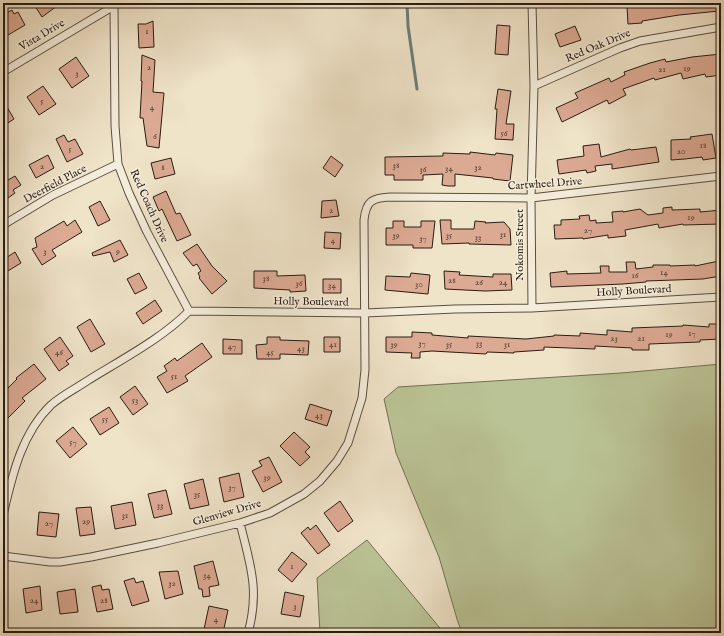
<svg xmlns="http://www.w3.org/2000/svg" width="724" height="636" viewBox="0 0 724 636" font-family="'IM FELL English',serif">
  <style>
    .green { fill: #bac395; stroke: #717054 }
    .lines { fill: none; stroke-linecap: round; stroke-linejoin: round }
    .stream { stroke: #6d7d77; stroke-width: 3 }
    .building { fill: #dca993; stroke: #281d12 }
    .street-casing { stroke: #5a4e40; stroke-width: 9 }
    .street { stroke: #f5eddb; stroke-width: 7 }
    .labels { text-anchor: middle; dominant-baseline: central; stroke-width: 3; stroke-linejoin: round; paint-order: stroke }
    .number-label { font-size: 9px; fill: #554032 }
    .street-label { font-size: 11px; fill: #281d12; stroke: #f5eddb }
  </style>
  <rect width="100%" height="100%" fill="#efe3c8"/>
  <filter id="stains"><feTurbulence type="fractalNoise" baseFrequency=".005" numOctaves="4"/><feColorMatrix values="0 0 0 0 .2 0 0 0 0 .09 0 0 0 0 .02 0 0 0 .5 -.17"/></filter>
  <radialGradient id="worn" r=".72"><stop offset=".6" stop-color="#630" stop-opacity="0"/><stop offset="1" stop-color="#630" stop-opacity=".3"/></radialGradient>
  <path class="green" d="M721,364V633H462L457,619L439,557L396,453L384,399L398,387L621,373Z
    M367,540L444,633H320L317,578Z"/>
  <g class="lines">
    <path class="stream" d="M407,3L408,26L417,89"/>
  </g>
  <path class="building" d="M33,3H61L42,17Z
    M636,3H718L719,11L679,15L642,21V23L628,24L627,6Z
    M12,10L14,14L18,12L25,25L3,38V23L7,20L4,14Z
    M153,21L154,47L139,48L138,24H146Z
    M497,25L510,26L508,55L495,54Z
    M575,26L581,40L560,47L555,34Z
    M721,54V75L706,77L705,74L683,79L681,73L655,80L654,78L623,89L626,95L609,104L607,100L562,122L556,108L578,98L575,93L609,78L611,82L625,75L624,72L650,63L665,59L666,62L692,57Z
    M142,55L155,60L153,92L164,93L159,148L147,146L143,118H140L142,81H141Z
    M76,57L89,76L72,88L59,69Z
    M43,86L56,104L39,115L27,97Z
    M498,89L511,91L506,124H514L513,140L495,139L497,109H495Z
    M3,100L14,119L3,126Z
    M712,134L716,158L703,160L702,157L685,159L671,160V140L691,139L690,137Z
    M64,135L68,142L75,139L83,154L67,162L56,139Z
    M599,144L601,157L630,149L631,150L656,147L659,162L612,169V164L595,166L596,171L587,173L586,170L559,174L557,160L584,156L583,146Z
    M470,152L495,155L496,153L513,155L510,181L493,179V178L455,174V186H448L442,185L443,174L423,175V180H394V175H385V157L443,156V153L470,154Z
    M48,155L54,168L36,178L29,165Z
    M331,156L343,165L335,177L323,168Z
    M171,158L175,174L155,179L151,163Z
    M15,176L21,185L13,190L15,193L8,198L3,190V183Z
    M166,191L176,214L180,213L191,235L177,241L162,209L159,211L153,197Z
    M336,200L339,216L321,218L322,201Z
    M100,201L110,220L98,226L89,207Z
    M672,207V210L700,209V212L721,210V224L683,225V224L659,228L658,224L625,230L626,236L608,238V235L583,239V238L555,239L554,225H561V220L580,219L579,216L589,215L590,221L596,220V223L613,222L612,212L623,211V212L640,209L648,215L663,213V208Z
    M75,220L82,232L52,250L56,256L42,265L32,249L37,247L35,238L64,221L67,226Z
    M440,220H451V229H474L475,221L486,222L485,223L504,222L510,229L511,245L469,244V243L442,244Z
    M393,221H404V227H421V221H435L432,248H413V245H386V228H393Z
    M325,232L341,233L340,249L324,248Z
    M120,240L128,255L114,262L110,252L93,256L92,253Z
    M197,244L212,266L227,281L212,294L199,278L200,277L198,273L201,271L197,264L193,266L183,253Z
    M15,252L21,263L3,274V260Z
    M719,261L721,276L703,279L646,281V282L623,284L551,287L550,273L567,271V274L601,273L600,266H609V272H627L626,262H635L636,269L653,267V265H670V266L695,265V266Z
    M254,271H277V276L305,275L306,291L290,292V290L254,288Z
    M444,271L460,272L459,275L493,277V274H511L512,290L485,291L445,289Z
    M139,273L147,288L135,294L127,279Z
    M411,273L430,275L428,294L385,290L386,276L410,277Z
    M323,279H341V293H323Z
    M155,300L162,311L143,324L136,313Z
    M90,319L105,344L91,352L77,327Z
    M709,324H721V339L700,340V342L649,344V350H632V348L595,346V349L544,347V350L514,352V353L487,352L486,354L432,351L420,352V358H411L412,353L386,352V337H412V332L432,333V335L468,338V336L526,339L554,336V335L580,336V333L607,335V330L632,332V328L683,326V325L709,327Z
    M60,337L73,356L66,361L69,364L59,371L44,349Z
    M267,337H280V340L309,341L308,355L280,354V359H257L256,345L267,344Z
    M324,337H340V352H324Z
    M223,339L242,340V354H223Z
    M202,343L212,357L185,376L188,381L167,393L157,377L167,371L164,366L175,358L177,361Z
    M34,364L46,379L22,398L25,401L3,423V393L17,379L16,378Z
    M135,386L148,404L133,415L120,397Z
    M310,404L332,411L327,426L305,419Z
    M109,407L119,423L100,435L90,419Z
    M73,427L87,444L70,458L56,441Z
    M294,432L310,447L305,452L310,457L300,466L280,446Z
    M269,457L282,482L263,492L252,471L262,466L259,461Z
    M239,473L244,497L224,502L219,478Z
    M203,479L209,505L190,509L184,484Z
    M166,490L172,514L154,518L148,494Z
    M340,501L353,521L338,532L324,513Z
    M132,502L136,525L115,529L111,506Z
    M91,507L95,534L80,536L76,508Z
    M39,512L59,514L56,537L37,535Z
    M316,525L330,545L318,554L301,533L308,527L310,530Z
    M292,552L307,564L292,582L278,570Z
    M213,561L219,585L209,587L210,596L203,597L202,589H199L194,566Z
    M178,571L183,594L165,599L159,572Z
    M134,578L136,583L143,581L149,601L132,606L124,581Z
    M101,585L102,590L109,589L113,609L97,612L92,587Z
    M40,586L42,610L26,613L23,589Z
    M75,589L78,612L60,614L57,592Z
    M285,592L304,596L300,617L281,614Z
    M209,606L228,610L223,633L204,629Z"/>
  <g class="lines">
    <defs>
      <path id="street" d="M114,6L115,126L118,164L129,193L147,232L189,311
        M3,72L114,6
        M534,86L620,48L640,41L721,27
        M3,225L53,195L118,164
        M532,308L531,198L534,86L532,3
        M3,515C12,477 21,434 51,405C61,396 75,389 87,381C119,361 163,338 189,311L365,313L455,309L532,308L721,297
        M240,523C250,564 260,590 248,633
        M3,556L50,562H60L91,557L158,543L240,523L270,513L304,494L320,481L337,461L348,443L362,398L365,370L364,220C366,201 372,198 390,197L531,198L721,176"/>
    </defs>
    <use href="#street" class="street-casing"/>
    <use href="#street" class="street"/>
  </g>
  <g class="labels">
    <g class="number-label">
      <text x="147" y="31">1</text>
      <text x="149" y="67">2</text>
      <text x="687" y="68">19</text>
      <text x="662" y="69">21</text>
      <text x="77" y="73">3</text>
      <text x="42" y="101">5</text>
      <text x="152" y="107">4</text>
      <text x="504" y="133">56</text>
      <text x="155" y="136">6</text>
      <text x="703" y="145">18</text>
      <text x="70" y="149">5</text>
      <text x="681" y="151">20</text>
      <text x="396" y="165">38</text>
      <text x="42" y="166">2</text>
      <text x="163" y="167">8</text>
      <text x="478" y="167">32</text>
      <text x="449" y="168">34</text>
      <text x="423" y="169">36</text>
      <text x="331" y="210">2</text>
      <text x="691" y="217">19</text>
      <text x="588" y="230">27</text>
      <text x="503" y="234">31</text>
      <text x="396" y="235">39</text>
      <text x="449" y="235">35</text>
      <text x="478" y="237">33</text>
      <text x="423" y="238">37</text>
      <text x="333" y="240">4</text>
      <text x="45" y="251">3</text>
      <text x="118" y="251">9</text>
      <text x="664" y="272">14</text>
      <text x="635" y="275">16</text>
      <text x="266" y="278">38</text>
      <text x="452" y="280">28</text>
      <text x="479" y="282">26</text>
      <text x="503" y="282">24</text>
      <text x="299" y="283">36</text>
      <text x="419" y="284">30</text>
      <text x="332" y="285">34</text>
      <text x="692" y="333">17</text>
      <text x="669" y="334">19</text>
      <text x="614" y="338">23</text>
      <text x="641" y="338">21</text>
      <text x="422" y="343">37</text>
      <text x="479" y="343">33</text>
      <text x="333" y="344">41</text>
      <text x="394" y="344">39</text>
      <text x="449" y="344">35</text>
      <text x="507" y="344">31</text>
      <text x="232" y="346">47</text>
      <text x="301" y="348">43</text>
      <text x="59" y="352">46</text>
      <text x="270" y="352">45</text>
      <text x="174" y="376">51</text>
      <text x="135" y="400">53</text>
      <text x="319" y="415">43</text>
      <text x="105" y="419">55</text>
      <text x="73" y="442">57</text>
      <text x="267" y="477">39</text>
      <text x="232" y="487">37</text>
      <text x="197" y="494">35</text>
      <text x="160" y="505">33</text>
      <text x="125" y="515">31</text>
      <text x="86" y="521">29</text>
      <text x="49" y="523">27</text>
      <text x="292" y="566">1</text>
      <text x="207" y="575">34</text>
      <text x="172" y="583">32</text>
      <text x="34" y="600">24</text>
      <text x="104" y="600">28</text>
      <text x="295" y="606">3</text>
      <text x="216" y="619">4</text>
    </g>
    <g class="street-label">
      <text transform="translate(42 35) rotate(-31)">Vista Drive</text>
      <text transform="translate(598 46) rotate(-23)">Red Oak Drive</text>
      <text transform="translate(55 184) rotate(-28)">Deerfield Place</text>
      <text transform="translate(545 184) rotate(-4)">Cartwheel Drive</text>
      <text transform="translate(149 206) rotate(66)">Red Coach Drive</text>
      <text transform="translate(520 245) rotate(-90)">Nokomis Street</text>
      <text transform="translate(634 291) rotate(-3)">Holly Boulevard</text>
      <text transform="translate(311 302) rotate(1)">Holly Boulevard</text>
      <text transform="translate(227 513) rotate(-16)">Glenview Drive</text>
    </g>
  </g>
  <rect width="724" height="636" fill="none" stroke="#efe3c8" stroke-width="16"/>
  <rect x="4" y="4" width="716" height="628" fill="none" stroke="#281d12" stroke-width="2"/>
  <rect x="8" y="8" width="708" height="620" fill="none" stroke="#281d12"/>
  <rect width="100%" height="100%" filter="url(#stains)"/>
  <rect width="100%" height="100%" fill="url(#worn)"/>
</svg>
